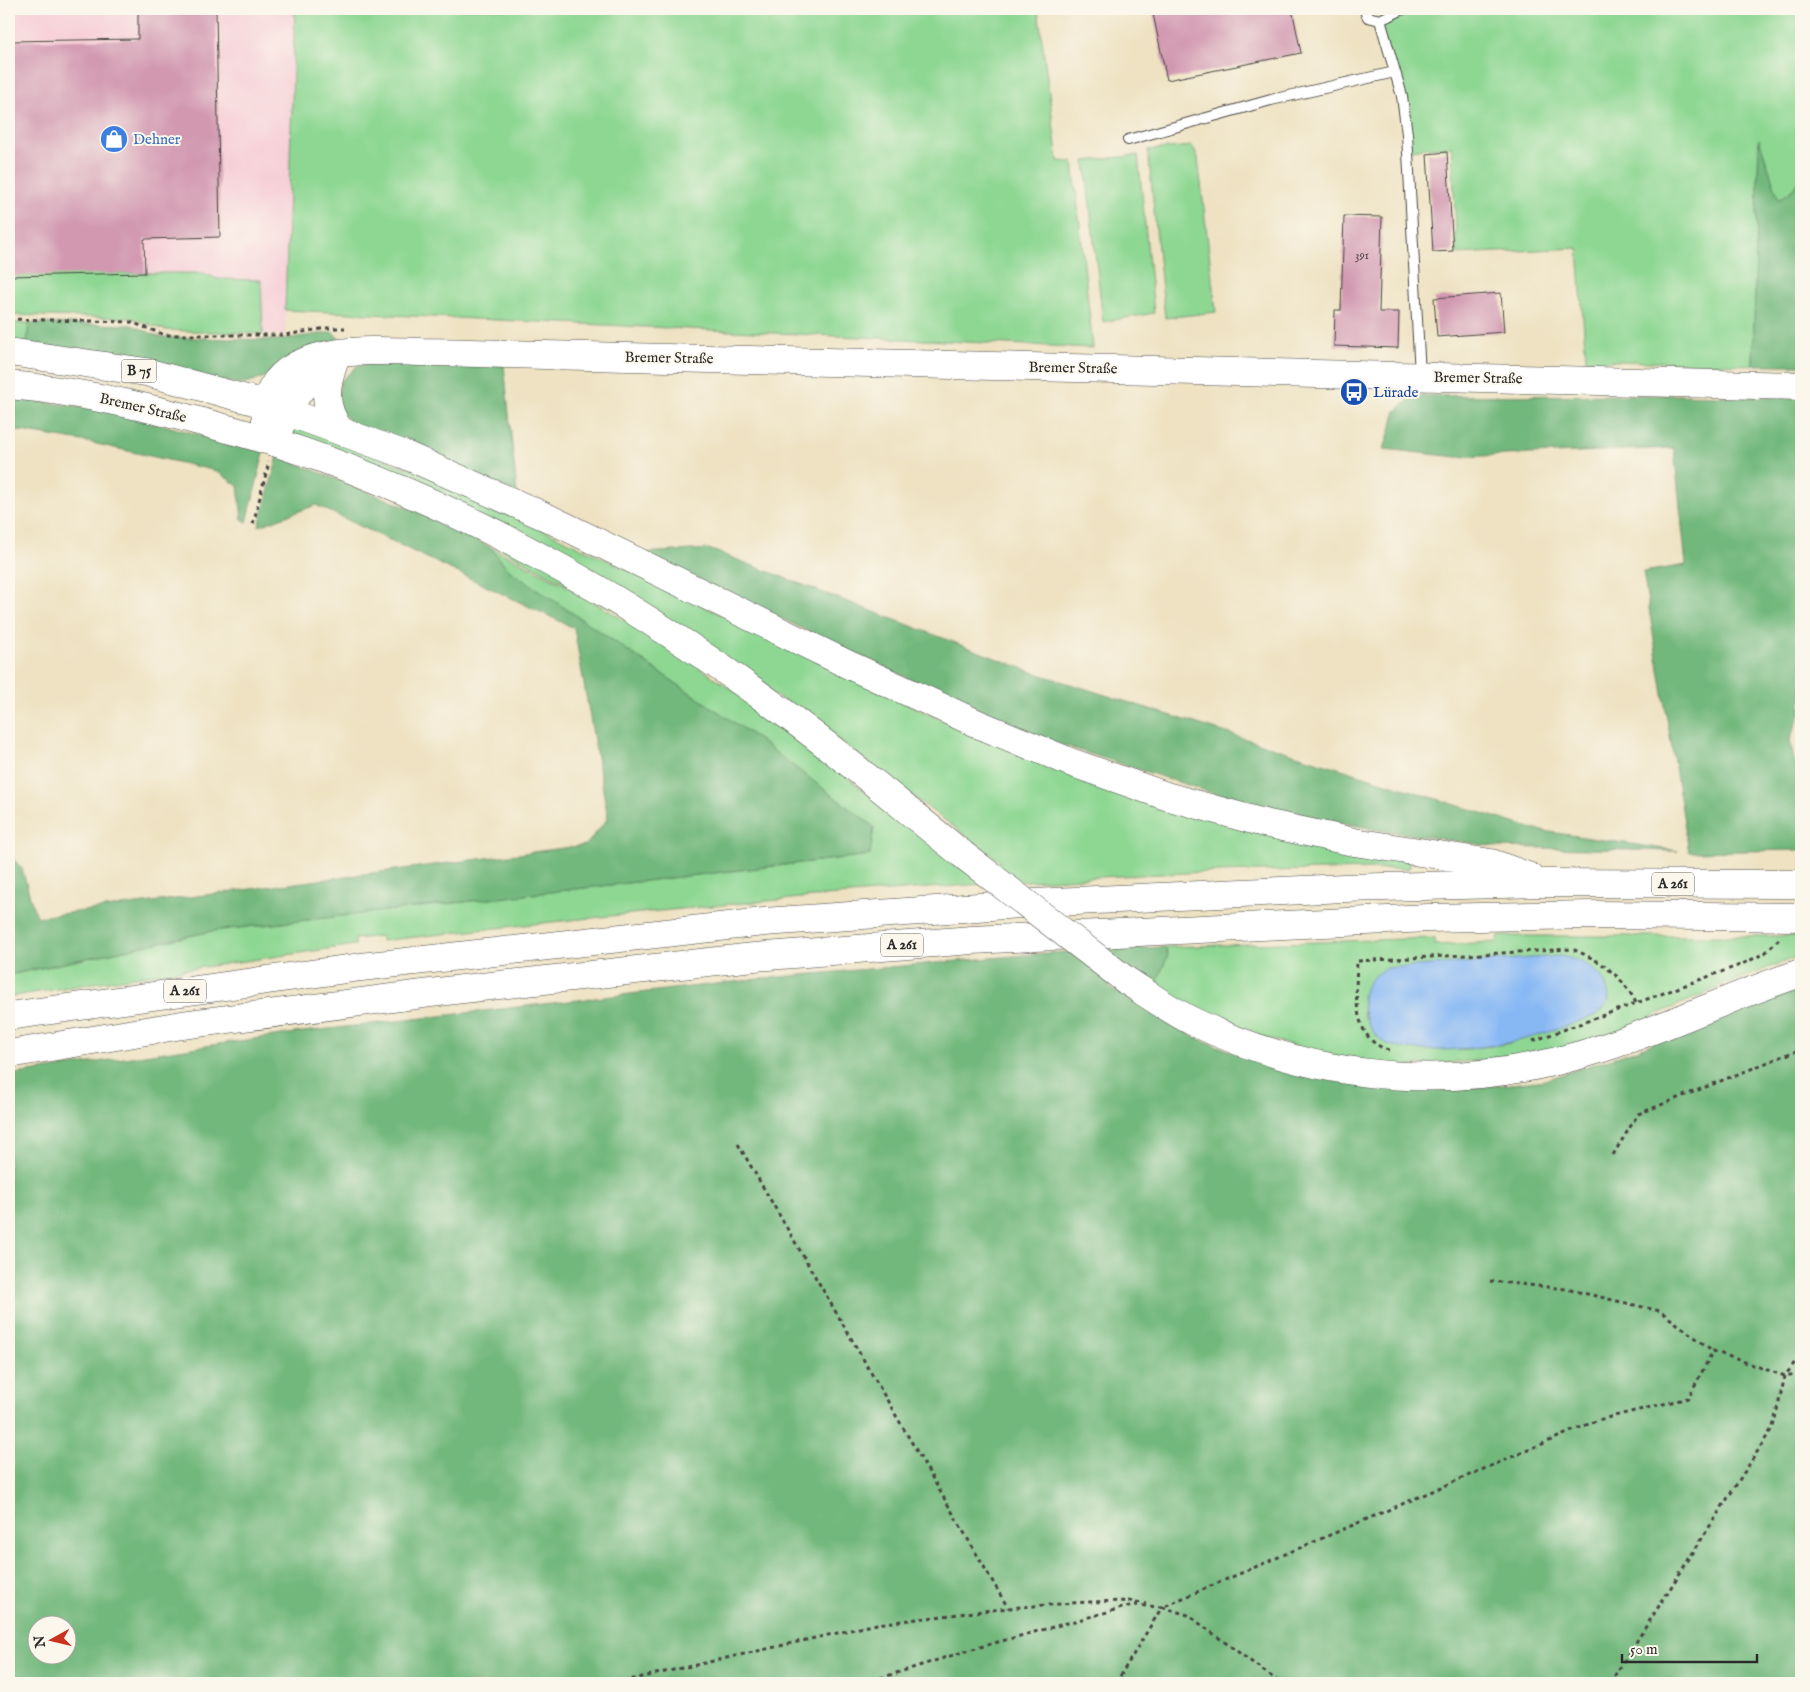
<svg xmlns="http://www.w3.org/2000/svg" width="1810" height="1692" viewBox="0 0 1810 1692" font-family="'IM FELL English',serif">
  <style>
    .built { fill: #f6cfd7 }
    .green { fill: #8ed793; stroke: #5c815f; fill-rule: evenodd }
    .forest { fill: #72b87d; stroke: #4e7254; fill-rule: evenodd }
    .water { fill: #87b8f4; stroke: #597290 }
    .building { fill: #d198b0 }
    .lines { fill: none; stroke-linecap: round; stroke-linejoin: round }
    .lane-casing { stroke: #484642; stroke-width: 12 }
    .secondary-casing { stroke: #484642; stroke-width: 29 }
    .primary-casing { stroke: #484642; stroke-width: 29 }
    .highway-casing { stroke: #484642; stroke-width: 29 }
    .path { stroke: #484642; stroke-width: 3; stroke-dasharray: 4 4; stroke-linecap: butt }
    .lane { stroke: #fff; stroke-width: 10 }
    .secondary { stroke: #fff; stroke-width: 28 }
    .primary { stroke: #fff; stroke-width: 28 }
    .highway { stroke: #fff; stroke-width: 28 }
    .highway-bridge-casing { stroke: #484642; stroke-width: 29; stroke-linecap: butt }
    .highway-bridge { stroke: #fff; stroke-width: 28 }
    .labels { text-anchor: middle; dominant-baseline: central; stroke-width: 4; stroke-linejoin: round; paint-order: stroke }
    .number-label { font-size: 12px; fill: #54464c }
    .shield { fill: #fbf7ec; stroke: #696865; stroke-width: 1 }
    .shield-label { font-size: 14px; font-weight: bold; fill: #2b2b2b }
    .shop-label { font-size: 15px; fill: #366cbe; stroke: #fbf7ec; text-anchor: start }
    .street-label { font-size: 15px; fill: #2b2b2b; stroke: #fbf7ec }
    .transit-label { font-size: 15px; fill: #164399; stroke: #fbf7ec; text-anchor: start }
  </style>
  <rect width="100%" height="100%" fill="#fbf7ec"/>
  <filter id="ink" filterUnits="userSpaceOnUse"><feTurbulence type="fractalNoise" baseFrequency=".02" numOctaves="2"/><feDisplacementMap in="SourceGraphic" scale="10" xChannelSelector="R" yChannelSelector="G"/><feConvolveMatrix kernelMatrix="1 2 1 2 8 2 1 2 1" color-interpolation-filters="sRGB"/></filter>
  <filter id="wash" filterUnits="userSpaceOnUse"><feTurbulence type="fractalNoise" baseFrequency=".0096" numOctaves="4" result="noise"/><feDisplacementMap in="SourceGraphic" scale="20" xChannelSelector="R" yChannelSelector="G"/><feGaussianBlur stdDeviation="1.12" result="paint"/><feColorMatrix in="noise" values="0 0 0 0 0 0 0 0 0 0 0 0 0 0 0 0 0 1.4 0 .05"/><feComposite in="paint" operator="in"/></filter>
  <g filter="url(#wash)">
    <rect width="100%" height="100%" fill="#eee2c2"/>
    <path class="built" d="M9,9H295L285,335L165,330L131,318L9,315Z"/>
    <path class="green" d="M295,9H1038L1058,161L1073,162L1093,348L285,310Z
      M1397,9H1801V179L1793,189L1779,200L1759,141L1753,365L1586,360L1578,248L1457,254L1452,147L1423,148L1408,151L1407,134L1380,20Z
      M1192,146L1198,158L1216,312L1165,318L1148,150Z
      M1138,155L1154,313L1103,322L1085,161Z
      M9,273H204L217,279L261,280L263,334L165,330L131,318L9,315Z
      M9,323H29L27,343L9,341Z
      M297,427L433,477L937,718L1411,861L1409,868C1326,871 1243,870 1160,874C900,886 640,911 381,941V936L355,939V945L87,984L9,997V975L212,931L870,855L874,827L751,734L510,571L490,547L565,585L673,649L770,716L961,868L1001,862L875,768L796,707L301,442L294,434L293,429Z
      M1499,936H1801V955L1720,987L1628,1027L1567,1047L1514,1058L1403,1066L1337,1057L1268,1039L1220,1021L1162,991L1158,979L1168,955L1165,947L1434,938V945L1498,942ZM1362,995L1512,1043L1468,1049L1433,1050L1364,1017Z"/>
    <path class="forest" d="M1759,139L1779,200L1793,189L1801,179V365H1753Z
      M29,323L132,325L160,337L276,340L333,332L339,339L308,348L268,376L243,384L219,381L27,343Z
      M381,361L504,365L517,493L355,425C336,411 337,404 340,382L358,365Z
      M1679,395L1801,398V712L1790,739L1801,796V844L1800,850L1689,852L1643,572L1686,565L1674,448L1457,457L1384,449L1396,411L1413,396Z
      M9,398L107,410L264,452L247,522L242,519L238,486L217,471L88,442L9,429Z
      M278,456L429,516L490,547L510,571L751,734L874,827L870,855L212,931L9,975V854L22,869L33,907L38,917L586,845L608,818L574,628L316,505L259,526Z
      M709,549L1032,672L1536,830L1678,851L1498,847L1379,830L1247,804L1022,732L642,553Z
      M1165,947L1168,955L1158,979L1162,991L1138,970L1108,987L1195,1037L1258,1062L1454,1089L1503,1085L1545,1080L1637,1050L1801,979V1683H9V1075L294,1033L768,978L1047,953ZM38,1624H68V1654H38Z"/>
    <path class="water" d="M1560,956C1585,960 1608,972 1609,1000C1606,1004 1604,1008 1600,1012C1592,1018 1580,1020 1572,1024C1527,1041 1491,1048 1443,1050C1426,1050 1406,1051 1390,1045C1373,1039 1364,1019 1363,1003C1362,985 1372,976 1386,968Z"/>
    <g id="blocks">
      <path class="building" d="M138,9H216L220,237L144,239L145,273L9,276V41L138,39Z
        M1152,9H1292L1301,53L1167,80Z
        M1447,152L1453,251L1433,252L1427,154Z
        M1344,216L1382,217L1379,312H1399L1398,348L1334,346L1335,310H1341Z
        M1501,293L1504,332L1437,337L1434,298Z"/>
    </g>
  </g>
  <g filter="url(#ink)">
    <use href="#blocks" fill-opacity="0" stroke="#484642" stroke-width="1"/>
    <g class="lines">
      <defs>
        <path id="lane" d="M1364,9L1368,17L1380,20L1403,9
          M1380,20L1402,96L1407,134L1420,375
          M1128,140L1271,100L1395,72"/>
        <path id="secondary" d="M335,359C325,387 322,405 340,431
          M278,432C289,399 307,378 336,358
          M274,442C265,427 263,411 269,395C289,343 376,351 421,352C449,352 477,353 505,354L1801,386"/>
        <path id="primary" d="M9,352L146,372L265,404L285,411
          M9,385C100,393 187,417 274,442"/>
        <path id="highway" d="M285,411L403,454L546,517L849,665L978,724L1070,762L1166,796L1264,823L1354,842L1491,863L1530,877
          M274,442C451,499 618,592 768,701C835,749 898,803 962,854
          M1127,981C1149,995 1171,1011 1194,1022C1326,1085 1465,1093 1603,1048C1670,1026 1734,995 1801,973
          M9,1016L361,967L764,922L1034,903L1344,888L1546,883L1801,884
          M9,1054L182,1025L454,990L754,957L972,940L1428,918L1593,915L1801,917"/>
      </defs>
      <use href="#lane" class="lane-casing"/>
      <use href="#secondary" class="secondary-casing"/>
      <use href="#primary" class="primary-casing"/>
      <use href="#highway" class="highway-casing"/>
      <path class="path" d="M9,319L131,322L165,335H285L327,328H345
        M253,524L269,462
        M1533,1041L1740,965L1765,953L1779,939
        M1389,1050C1351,1040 1356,991 1357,961L1572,949C1600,960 1623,976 1636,1003
        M738,1144L1008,1608
        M1613,1155L1638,1114L1801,1049
        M1490,1281L1566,1289L1660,1311L1713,1351
        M1162,1607L1188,1615L1280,1683
        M616,1683L877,1624L1008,1608L1087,1602L1131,1601L1146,1604
        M857,1683L884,1677L969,1650L1133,1605L1162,1607L1598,1420L1688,1398L1713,1351L1785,1376L1801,1373
        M879,1683L884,1677
        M1116,1683L1162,1607
        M1610,1683L1773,1427L1785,1376L1801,1354"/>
      <use href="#lane" class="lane"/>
      <use href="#secondary" class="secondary"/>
      <use href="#primary" class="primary"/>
      <use href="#highway" class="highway"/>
      <defs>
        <path id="highway-bridge" d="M962,854L1127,981"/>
      </defs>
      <use href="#highway-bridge" class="highway-bridge-casing"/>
      <use href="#highway-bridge" class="highway-bridge"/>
    </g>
  </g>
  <defs>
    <symbol id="shop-disc" viewBox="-11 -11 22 22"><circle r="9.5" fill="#3f7fe0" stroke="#fbf7ec"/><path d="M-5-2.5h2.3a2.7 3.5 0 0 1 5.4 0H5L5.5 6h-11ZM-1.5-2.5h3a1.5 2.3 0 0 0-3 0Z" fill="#fff"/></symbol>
    <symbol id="bus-disc" viewBox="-11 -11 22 22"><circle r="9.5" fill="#1a4fb4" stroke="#fbf7ec"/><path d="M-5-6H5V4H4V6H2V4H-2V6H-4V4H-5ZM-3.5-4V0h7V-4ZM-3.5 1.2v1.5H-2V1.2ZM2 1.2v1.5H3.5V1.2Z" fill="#fff"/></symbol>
  </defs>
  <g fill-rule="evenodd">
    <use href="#shop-disc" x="98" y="123" width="32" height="32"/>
    <use href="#bus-disc" x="1338" y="376" width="32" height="32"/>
  </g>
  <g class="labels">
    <g class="number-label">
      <text x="1362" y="255">391</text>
    </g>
    <g class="shield">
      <rect x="121.5" y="359.5" width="35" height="23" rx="4"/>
      <rect x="1652" y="872.5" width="42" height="23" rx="4"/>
      <rect x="881" y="933.5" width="42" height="23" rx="4"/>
      <rect x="164" y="979.5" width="42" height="23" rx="4"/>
    </g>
    <g class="shield-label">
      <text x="139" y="371">B 75</text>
      <text x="1673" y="884">A 261</text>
      <text x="902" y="945">A 261</text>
      <text x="185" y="991">A 261</text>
    </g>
    <g class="shop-label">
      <text x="133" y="139">Dehner</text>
    </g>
    <g class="street-label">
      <text transform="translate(669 358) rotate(1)">Bremer Straße</text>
      <text transform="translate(1073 368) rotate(1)">Bremer Straße</text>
      <text transform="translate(1478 378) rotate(1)">Bremer Straße</text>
      <text transform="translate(143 408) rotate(13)">Bremer Straße</text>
    </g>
    <g class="transit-label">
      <text x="1373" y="392">Lürade</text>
    </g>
  </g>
  <rect width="1810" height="1692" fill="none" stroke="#fbf7ec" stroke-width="30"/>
  <g transform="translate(52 1640) rotate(262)"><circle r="24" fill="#fbf7ec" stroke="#a8a59f"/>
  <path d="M0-4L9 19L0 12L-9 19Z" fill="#c8321e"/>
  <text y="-8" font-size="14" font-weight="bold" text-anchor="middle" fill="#2b2b2b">N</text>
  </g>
  <path d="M1622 1654v8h135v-8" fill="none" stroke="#2b2b2b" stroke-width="2.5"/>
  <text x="1630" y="1654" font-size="15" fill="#2b2b2b" stroke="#fbf7ec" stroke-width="4" paint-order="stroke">50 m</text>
</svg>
